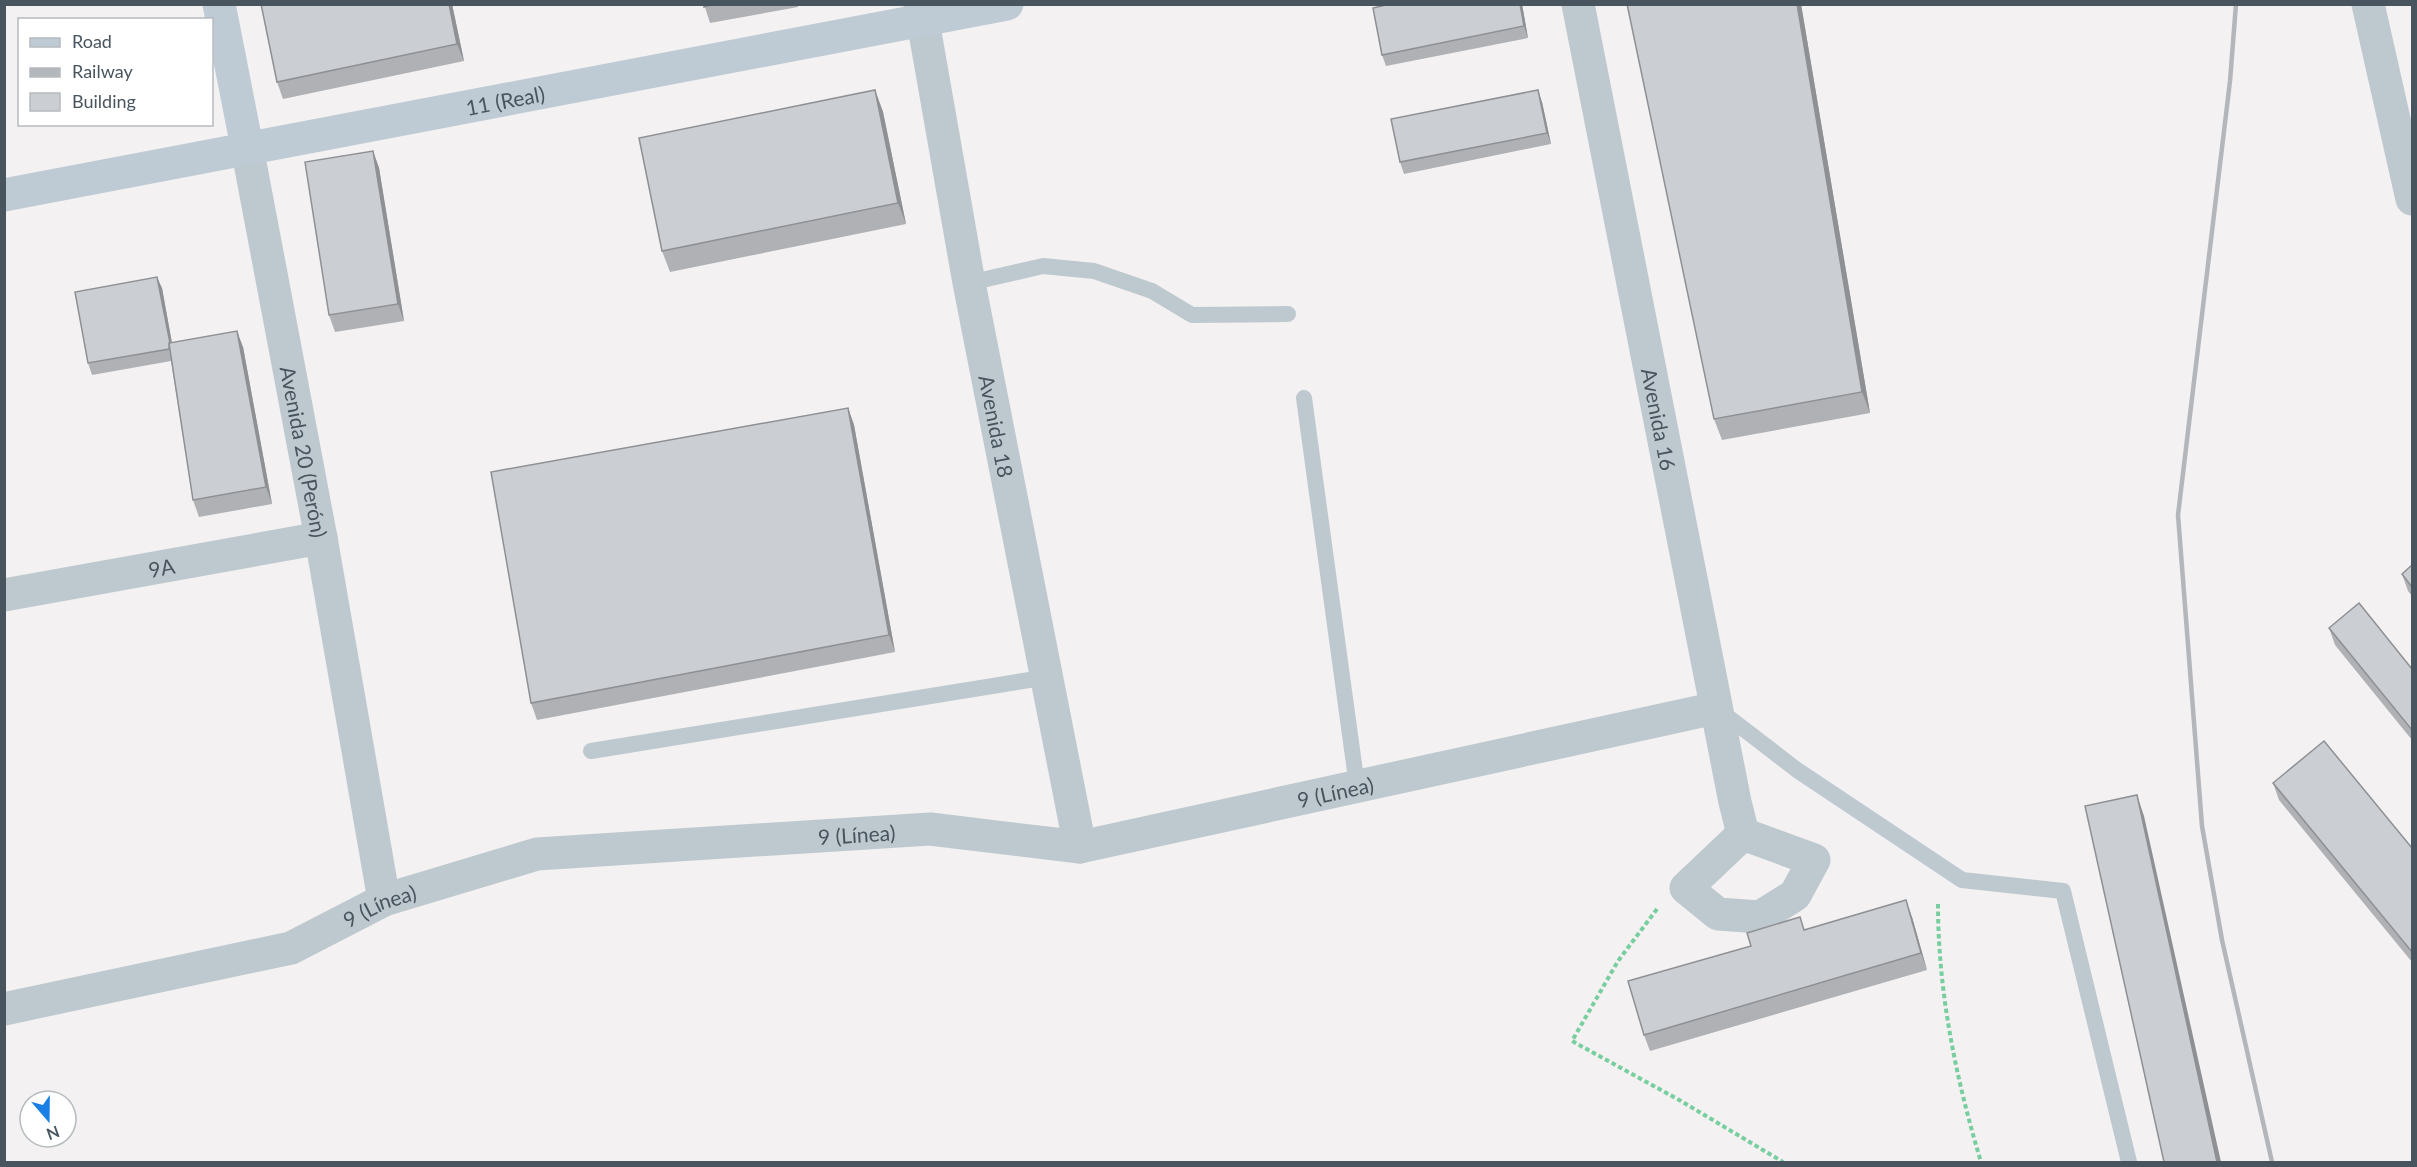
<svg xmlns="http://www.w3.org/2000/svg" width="2417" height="1167" viewBox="0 0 2417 1167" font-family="Lato,sans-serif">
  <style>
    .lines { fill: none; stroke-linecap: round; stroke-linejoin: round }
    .path { stroke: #77ce9e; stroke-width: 4; stroke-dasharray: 4.5 3; stroke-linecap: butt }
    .service { stroke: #bec9cf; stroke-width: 16 }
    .minor { stroke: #bec9cf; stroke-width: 33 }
    .tertiary { stroke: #bec9cf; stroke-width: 33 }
    .secondary { stroke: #becad4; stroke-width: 33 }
    .rail { stroke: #b3b6bb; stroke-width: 4.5 }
    .wall { fill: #afb1b5 }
    .shaded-wall { fill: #8e9094 }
    .building { fill: #cbced3; stroke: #8e9094; stroke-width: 1.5 }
    .labels { text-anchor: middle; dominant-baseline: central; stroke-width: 6; stroke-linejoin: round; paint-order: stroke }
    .street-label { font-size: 21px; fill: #48555e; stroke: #fff }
  </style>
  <rect width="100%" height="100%" fill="#f3f1f1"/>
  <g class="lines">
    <path class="path" d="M1938,904C1938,992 1956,1079 1981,1162
      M1657,909L1618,961L1572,1041L1681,1101L1783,1162"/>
    <path class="service" d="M969,283L1043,266L1094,271L1152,291L1192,315L1288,314
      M1304,398L1357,786
      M1719,710L1797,770L1962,880L2063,891L2129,1162
      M591,751L1048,677"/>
    <g class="minor">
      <path id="s1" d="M920,4L969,283L1080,847"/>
      <path id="s2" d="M1578,4L1735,802L1743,834"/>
      <path d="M2368,4L2412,199"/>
      <path id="s3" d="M4,595L321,538"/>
      <path d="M1743,834L1814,860L1795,895L1760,917L1718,914L1686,888Z"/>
      <path id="s4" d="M4,1009L291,948L384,900L537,854L930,829L1080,847L1716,708"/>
    </g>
    <path class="tertiary" id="s5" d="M247,147L321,538L384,900"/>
    <g class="secondary">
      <path d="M219,4L247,147"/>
      <path id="s6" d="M4,195L1007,4"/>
    </g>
    <path class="rail" d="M2236,4L2230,81L2178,515L2202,826L2222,940L2272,1162"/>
  </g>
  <path class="wall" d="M452,4L464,61L283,99L277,82Z
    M704,4H798V7L710,23Z
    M1390,4H1522L1528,38L1386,66L1382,55Z
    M1801,4L1870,413L1722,440L1714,419Z
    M875,90L883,112L906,224L670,272L662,251Z
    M1542,102L1551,144L1404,174L1400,162Z
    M373,151L379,168L404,321L335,332L329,315Z
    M162,288L172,343L243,347L272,504L199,517L193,500L171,361L92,375L88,363Z
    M848,408L854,425L895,652L537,720L531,703Z
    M2412,565V596L2408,591L2402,574Z
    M2329,628L2412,669V740L2335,645Z
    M2273,783L2412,848V962L2279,800Z
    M1912,917L1927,970L1650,1051L1644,1035L1804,930Z"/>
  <path class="shaded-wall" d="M449,4H452L464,61L457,44Z
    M1520,4H1522L1528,38L1524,26Z
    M1797,4H1801L1870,413L1862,392Z
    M875,90L883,112L906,224L898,203Z
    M1538,90L1542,102L1551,144L1547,133Z
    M373,151L379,168L404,321L398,304Z
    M157,277L162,288L175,360L170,349Z
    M237,331L243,347L272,504L266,487Z
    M848,408L854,425L895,652L889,635Z
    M2137,795L2144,816L2221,1162H2217Z
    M1906,900L1912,917L1927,970L1921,953Z"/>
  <path class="building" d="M261,4H449L457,44L277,82Z
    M704,4H715L704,7Z
    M1390,4H1520L1524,26L1382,55L1373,8Z
    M1627,4H1797L1862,392L1714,419Z
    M875,90L898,203L662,251L639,138Z
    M1538,90L1547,133L1400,162L1391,119Z
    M373,151L398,304L329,315L305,162Z
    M157,277L170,343H169V349L88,363L75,292Z
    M237,331L266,487L193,500L169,343Z
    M848,408L889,635L531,703L491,472Z
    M2412,565V587L2402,574Z
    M2359,603L2412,669V730L2329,628Z
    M2324,741L2412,848V952L2273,783Z
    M2137,795L2217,1162H2164L2085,806Z
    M1906,900L1921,953L1644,1035L1628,981L1751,946L1747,933L1800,917L1804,930Z"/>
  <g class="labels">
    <g class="street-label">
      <text stroke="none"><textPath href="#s6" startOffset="510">11 (Real)</textPath></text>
      <text stroke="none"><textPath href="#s2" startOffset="423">Avenida 16</textPath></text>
      <text stroke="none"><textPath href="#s1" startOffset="429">Avenida 18</textPath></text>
      <text stroke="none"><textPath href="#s5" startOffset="310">Avenida 20 (Perón)</textPath></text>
      <text stroke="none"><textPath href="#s3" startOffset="160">9A</textPath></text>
      <text stroke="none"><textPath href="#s4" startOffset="1364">9 (Línea)</textPath></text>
      <text stroke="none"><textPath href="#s4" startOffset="878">9 (Línea)</textPath></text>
      <text stroke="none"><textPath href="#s4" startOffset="392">9 (Línea)</textPath></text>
    </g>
  </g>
  <rect width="2417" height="1167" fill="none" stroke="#48555e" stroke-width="12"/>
  <rect x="18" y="18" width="195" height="108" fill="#ffffff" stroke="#b6bbbf" stroke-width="1.5"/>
  <rect x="30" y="38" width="30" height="9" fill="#becad4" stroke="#b6bbbf" stroke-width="1.5"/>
  <text x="72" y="48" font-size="18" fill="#48555e">Road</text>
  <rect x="30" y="68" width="30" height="9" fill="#b3b6bb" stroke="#b6bbbf" stroke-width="1.5"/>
  <text x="72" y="78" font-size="18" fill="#48555e">Railway</text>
  <rect x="30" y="93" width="30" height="18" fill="#cbced3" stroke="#b6bbbf" stroke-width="1.5"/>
  <text x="72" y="108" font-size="18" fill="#48555e">Building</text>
  <g transform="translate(48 1119) rotate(160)"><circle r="28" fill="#ffffff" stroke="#b6bbbf" stroke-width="1.5"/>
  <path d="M0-4.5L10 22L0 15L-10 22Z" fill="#197fe4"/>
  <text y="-9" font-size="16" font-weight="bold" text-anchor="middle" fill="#48555e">N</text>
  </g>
</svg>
